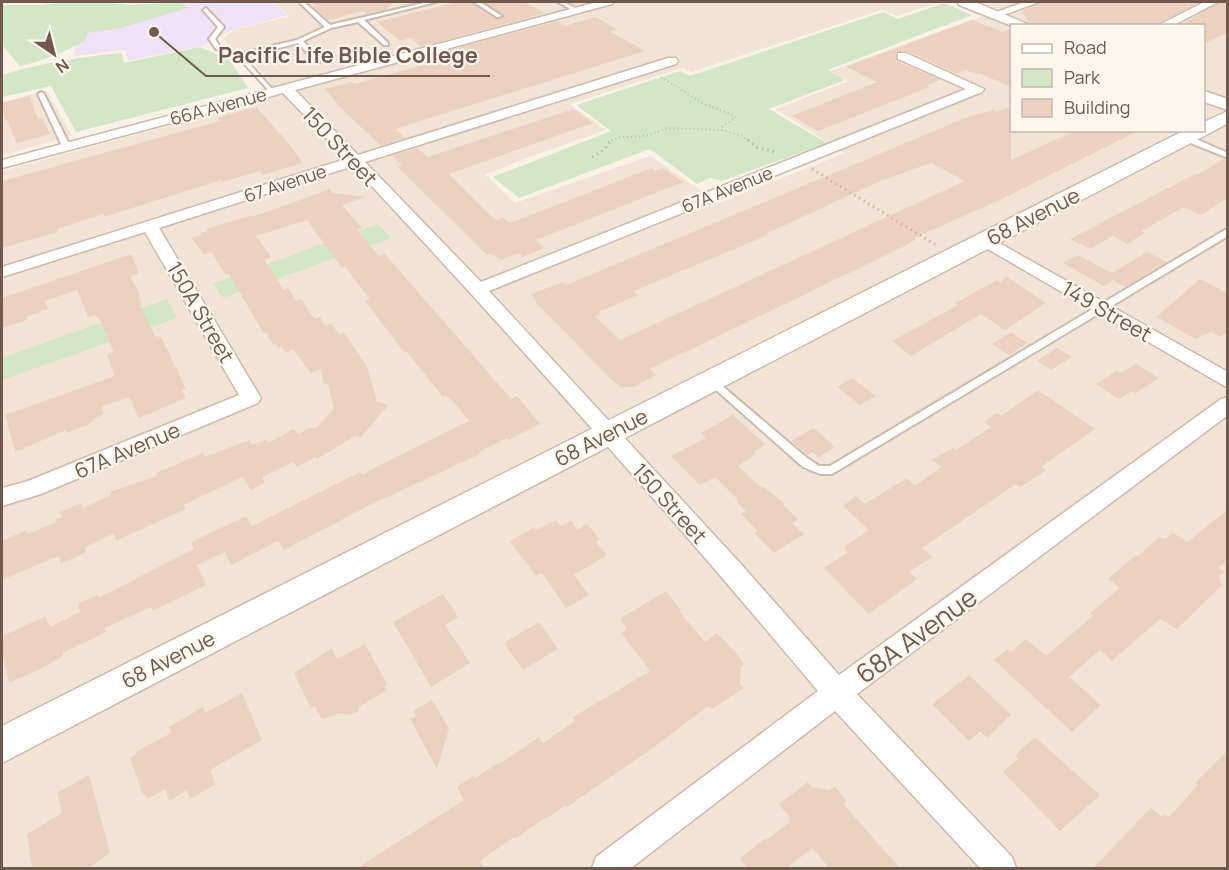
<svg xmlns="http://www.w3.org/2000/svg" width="1229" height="870" viewBox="0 0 1229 870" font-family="Manrope,sans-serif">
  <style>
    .residential { fill: #f1e4d5; fill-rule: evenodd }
    .education { fill: #efe2f6 }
    .green { fill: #d3e6c5 }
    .building { fill: #edd1c0; fill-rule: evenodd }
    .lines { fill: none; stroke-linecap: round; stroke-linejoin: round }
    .service-casing { stroke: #cbbaad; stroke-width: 4 }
    .minor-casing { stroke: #cbbaad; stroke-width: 3 }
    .tertiary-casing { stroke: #cbbaad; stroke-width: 3 }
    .path-far1 { stroke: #d2b5a3; stroke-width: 2; stroke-dasharray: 1 3; stroke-linecap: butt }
    .path { stroke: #d2b5a3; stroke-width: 3; stroke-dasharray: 1.5 4; stroke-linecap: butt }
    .service { fill: #fff; fill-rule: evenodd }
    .minor { fill: #fff; fill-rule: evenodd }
    .tertiary { fill: #fff; fill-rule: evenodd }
    .labels { text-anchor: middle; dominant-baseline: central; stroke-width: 4.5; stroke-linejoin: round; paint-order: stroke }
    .far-street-label { font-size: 18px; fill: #715a4d; stroke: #fdf6ec }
    .street-label { font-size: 21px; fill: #715a4d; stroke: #fdf6ec }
    .near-street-label { font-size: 26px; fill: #715a4d; stroke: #fdf6ec }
    .leader { fill: none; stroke: #715a4d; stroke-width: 2 }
    .callout-dot { fill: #715a4d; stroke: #fdf6ec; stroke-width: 2 }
    .callout-label { font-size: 22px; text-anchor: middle; font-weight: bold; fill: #715a4d; stroke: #fdf6ec; stroke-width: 4.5; stroke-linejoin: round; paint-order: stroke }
  </style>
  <rect width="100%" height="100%" fill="#faf2e6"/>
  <path class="residential" d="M273,2H940L897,16L882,10L691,72L682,68L570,104L606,130L529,157L485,175L515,203L650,156L719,203L845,153L775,109L848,81L830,71L999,10L979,2H1227V868H2V171L279,96L251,58L234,52L223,39L234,30L290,16ZM1012,26H1204V130H1012Z
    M47,91L72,136L2,155V102Z"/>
  <path class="education" d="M175,2H271L288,15L229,31L201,46L128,61L126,50L74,56L79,33Z"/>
  <path class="green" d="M64,2H106L128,5L180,2L188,8L120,28L87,33L85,41C64,52 43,61 20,66L2,45V5H41Z
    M944,3L972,15L828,70L845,80L769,109L827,143L722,181L710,178L697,184L650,149L519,198L493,177L611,131L576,105L680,71L690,76L883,12L898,19Z
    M200,47L229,59L248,88L76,132L51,86L2,97V75C40,63 81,57 121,53L124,63Z
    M378,224L391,238L223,298L213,284Z
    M167,299L177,318L2,380V358Z"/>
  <path class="building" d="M311,2H394L386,9L367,14L363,11L328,20L312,6H316Z
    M457,2H472L497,19L504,16L483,2H525L545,13L421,47L411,38L400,41L377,22Z
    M1041,2H1200L1155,26H1034L1028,22L1022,11Z
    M1220,2H1227V33L1203,44V26H1178Z
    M595,17L618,30L610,32L645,51L398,128L396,130L405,138L381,146L345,112L324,89L352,82L354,84L439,61L431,55L558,21L565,26Z
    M972,20L1003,32L1011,29V87L979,73L975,74L966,70L957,74L907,51H898L896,53L897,61L941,80L927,85L930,87L818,131L792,116L877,82L846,67Z
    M29,96L38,119L42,118L50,134L17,143L7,120L5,121L2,103Z
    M1011,106V160L1077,130H1140L1002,199L914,238L916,239L907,245L650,369L656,375L634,387H621L612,380L538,305L531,294L563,282L566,285L970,116L993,110L997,112ZM931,163L965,181L620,340L595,316L600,314L599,312L638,295L634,291L768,235L766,234L880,181Z
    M256,107L285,139L303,163L262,175L259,171L223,182L221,180L104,217L103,214L57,229L58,232L2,248V181L220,121L217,118Z
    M573,109L593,123L449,174L491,216L497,220L503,217L510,223L652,168L655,171L663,168L683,182L536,240L544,248L522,257L519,253L501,260L491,254L487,255L398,167L402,165L392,156L417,148L428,157Z
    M1224,159L1227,160V198L1201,215L1184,207L1142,231L1145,233L1127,244L1113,236L1090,249L1070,239L1189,177L1201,173Z
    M330,189L332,193L366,197L342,205L362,228L357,230L379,256L385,254L511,399L517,396L540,424L509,440L507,438L479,452L480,454L370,505L284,550L278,541L231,565L225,552L197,565L206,585L153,611L151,607L105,628L106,632L62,653L63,656L42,668L9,683L2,652V636L46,616L50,627L80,612L78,604L98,595V598L194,549L191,542L246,516L252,526L360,472L362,475L373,469L469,421L452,400L446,396L443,397L406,351L404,352L365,301L370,299L345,267L342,268L307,220L256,236L271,257L264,260L284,290L288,288L296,301L301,299L315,319L320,317L325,326L331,323L339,335L344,333L367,366L377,401L388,405L386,408L360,438L355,436L317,459L315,457L297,467L293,462L262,477L265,483L251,490L242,477L184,505L186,509L116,541L114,533L85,548L86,552L61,564L59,557L53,558L2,580V541L26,530L28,534L56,522L55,519L62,517L60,512L81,503L83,508L111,495L110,492L157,476L156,473L203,453L205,457L249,440L252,445L266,439L268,443L294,429L298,434L309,428H316L334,409L328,384L324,385L321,369L311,373L293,350L285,353L282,347L279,348L276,344L274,345L266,333L264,334L229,274L226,275L211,252L204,255L192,238L202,235L200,233L207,231L206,229L245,217L258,215Z
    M1147,252L1167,262L1125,287L1113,280L1104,286L1063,263L1078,255L1112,273Z
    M131,254L139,273L130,276L140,295L138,296L142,305H140L155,336L161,337L169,353L186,389L182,390L186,398L139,418L129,397L101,407L104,414L93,419V421L87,425L67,433L66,430L15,452L5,415L115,376L107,355L114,352L100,320L95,315L88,317L77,290L45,301L48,309L26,317L27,320L2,328V298Z
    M1007,277L1046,303L1005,330L981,314L911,356L892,341L958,305L955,303L997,280L1000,282Z
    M1200,279L1227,293V332L1221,337L1211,332L1196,339L1156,317Z
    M1011,332L1028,343L1009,355L992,344Z
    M1057,348L1072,357L1051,370L1037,361Z
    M1136,364L1159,378L1136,393L1132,391L1119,399L1096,384L1117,371L1121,373Z
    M852,378L876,396L860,405L837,387Z
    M1038,390L1095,429L1041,467L1046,470L1021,487L1016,484L922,548L932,557L909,572L917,579L869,614L824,568L848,552L844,547L869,530L843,506L856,496L865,504L907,478L915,486L941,467L932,460L953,448L956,450L991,427L984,422L997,413L1001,416Z
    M733,415L765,444L754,452L756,454L738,466L760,487L762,486L783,502L784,506L798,519L792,523L804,534L774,553L754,533L758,531L741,514L746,511L736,501L738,500L715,477L700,485L671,456L706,438L701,433Z
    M814,428L835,447L819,457L812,452L808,455L791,441Z
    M1227,510V562L1218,567L1225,572L1219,577L1222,585L1177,629L1160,619L1112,661L1100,650L1069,677L1101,705L1072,732L994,660L1008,649L1011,652L1026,639L1046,656L1093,616L1090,613L1120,588L1108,579L1136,555L1138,556L1160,536L1164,539L1174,533L1187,542Z
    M556,520L561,526L571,521L578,530L587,524L600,539L596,542L607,555L574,575L589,595L566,608L542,573L536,576L510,541L534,527L536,530Z
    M666,591L681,610L679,611L705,642L717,633L737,654L744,664L741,667L740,684L744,688L712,709L708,706L653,748L567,807L566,805L546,819L545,818L515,839L514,837L480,861L484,868H357L464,800L457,787L473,776L475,778L500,762L501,763L539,737L543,743L575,721L573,717L650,671L621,633L627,629L620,619Z
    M443,594L458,617L445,625L470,663L431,687L393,622Z
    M539,622L558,649L523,670L504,643Z
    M365,644L387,684L384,686L387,690L359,707L358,711L351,715L338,713L322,720L315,706L311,708L294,673L332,648L337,659Z
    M969,675L1011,715L987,738L980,731L969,741L932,704Z
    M242,693L262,740L210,770L216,784L190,799L187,790L169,801L165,789L147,799L145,794L143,795L130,758L137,754L136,752L171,733L169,727L203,707L205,713Z
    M432,700L449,729L437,769L410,719L416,716L413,711Z
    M1035,737L1100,795L1060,831L1003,772L1018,759L1015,755Z
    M1227,751V868H1093L1151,808L1162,817L1165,814L1169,817L1198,785L1195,783Z
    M89,775L110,853L92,866L84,868H32L27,834L62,813L57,793Z
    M808,782L812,787L828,790L835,787L846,800L844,805L900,868H829L813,848L786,868H747L740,859L765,838L766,840L790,822L788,820L790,818L779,804Z"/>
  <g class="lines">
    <defs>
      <path id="service" d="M299,2H304L330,25L428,2H436L364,20L388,43V45H384L358,22L331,28L303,41L320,60V62H316L298,43L243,57L274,91V93L272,94L241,60L216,49L209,39L218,27L203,10L206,8L224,27L215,39L220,47L238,54L297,40L325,27Z
        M474,2H480L502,16L497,17Z
        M558,2H564L579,10L574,11Z
        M41,92L44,94L70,146L69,148L62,146L38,94Z
        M1183,136H1189L1228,153V158L1183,140Z
        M1225,230H1228V236L832,474H820L803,467L706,381L708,379H714L807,458L819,466H830Z"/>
      <path id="minor" d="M597,2H614L612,4L295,90L358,155L668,58H676L678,61L676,64L365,162L481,282L966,89L898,59V53H906L984,89L982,92L489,291L740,563L839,675L1221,399L1228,397V415L857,694L1012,857L1016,868H980L835,711L631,868H592L596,857L818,691C668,512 513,337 353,166L159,228L261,398L258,403L41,494L2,506V488L28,481L239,395L145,232L2,277V267L346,159L283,93L2,168V160Z
        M1024,2H1039L1001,16H993L991,14Z
        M1204,2H1218L1172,26H1157Z
        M985,235L1228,372V388L979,244L977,240Z"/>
      <path id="tertiary" d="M957,2H975L1032,26H1012L959,5Z
        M1204,91L1228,99V110L1204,102Z
        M1228,111V123L1210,133L2,763V726L1185,130H1204V122Z"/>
    </defs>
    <use href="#service" class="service-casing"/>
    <use href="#minor" class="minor-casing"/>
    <use href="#tertiary" class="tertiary-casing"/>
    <path class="path-far1" d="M661,77L704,104L733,115L735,118L722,127V130L740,135L750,142
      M608,142L621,137L646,136L668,128L722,130"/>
    <path class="path" d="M748,140L757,147L778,153
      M592,157L604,150L611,140
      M812,169L936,245"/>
    <use href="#service" class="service"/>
    <use href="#minor" class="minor"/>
    <use href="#tertiary" class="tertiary"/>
  </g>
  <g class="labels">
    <g class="far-street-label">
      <text transform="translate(218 106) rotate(-15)">66A Avenue</text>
      <text transform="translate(285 183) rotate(-18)">67 Avenue</text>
      <text transform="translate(727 189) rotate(-22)">67A Avenue</text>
    </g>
    <g class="street-label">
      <text transform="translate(340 146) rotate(47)">150 Street</text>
      <text transform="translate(1033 216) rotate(-27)">68 Avenue</text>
      <text transform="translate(1107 311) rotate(30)">149 Street</text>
      <text transform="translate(201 312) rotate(60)">150A Street</text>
      <text transform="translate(601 437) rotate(-27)">68 Avenue</text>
      <text transform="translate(127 450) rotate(-23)">67A Avenue</text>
      <text transform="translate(670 503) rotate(48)">150 Street</text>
      <text transform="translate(168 659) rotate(-27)">68 Avenue</text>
    </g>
    <g class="near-street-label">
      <text transform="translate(916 635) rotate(-36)">68A Avenue</text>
    </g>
  </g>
  <path class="leader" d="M154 32L206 76H490"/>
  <circle class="callout-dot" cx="154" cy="32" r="6"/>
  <g class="callout-label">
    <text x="348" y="63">Pacific Life Bible College</text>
  </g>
  <rect width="1229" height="870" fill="none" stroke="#715a4d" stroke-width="6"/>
  <rect x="1010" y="24" width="195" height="108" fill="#fdf6ec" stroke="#c5b8ac" stroke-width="1.5"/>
  <rect x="1022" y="44" width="30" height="9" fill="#ffffff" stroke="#c5b8ac" stroke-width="1.5"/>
  <text x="1064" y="54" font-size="18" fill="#715a4d">Road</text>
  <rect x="1022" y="69" width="30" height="18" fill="#d3e6c5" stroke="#c5b8ac" stroke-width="1.5"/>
  <text x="1064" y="84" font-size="18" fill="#715a4d">Park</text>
  <rect x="1022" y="99" width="30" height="18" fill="#edd1c0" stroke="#c5b8ac" stroke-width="1.5"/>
  <text x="1064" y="114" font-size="18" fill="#715a4d">Building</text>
  <g transform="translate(54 54) rotate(145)" stroke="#fdf6ec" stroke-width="4.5" paint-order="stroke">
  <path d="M0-4.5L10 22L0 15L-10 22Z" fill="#715a4d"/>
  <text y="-9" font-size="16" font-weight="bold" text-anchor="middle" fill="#715a4d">N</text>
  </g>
</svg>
